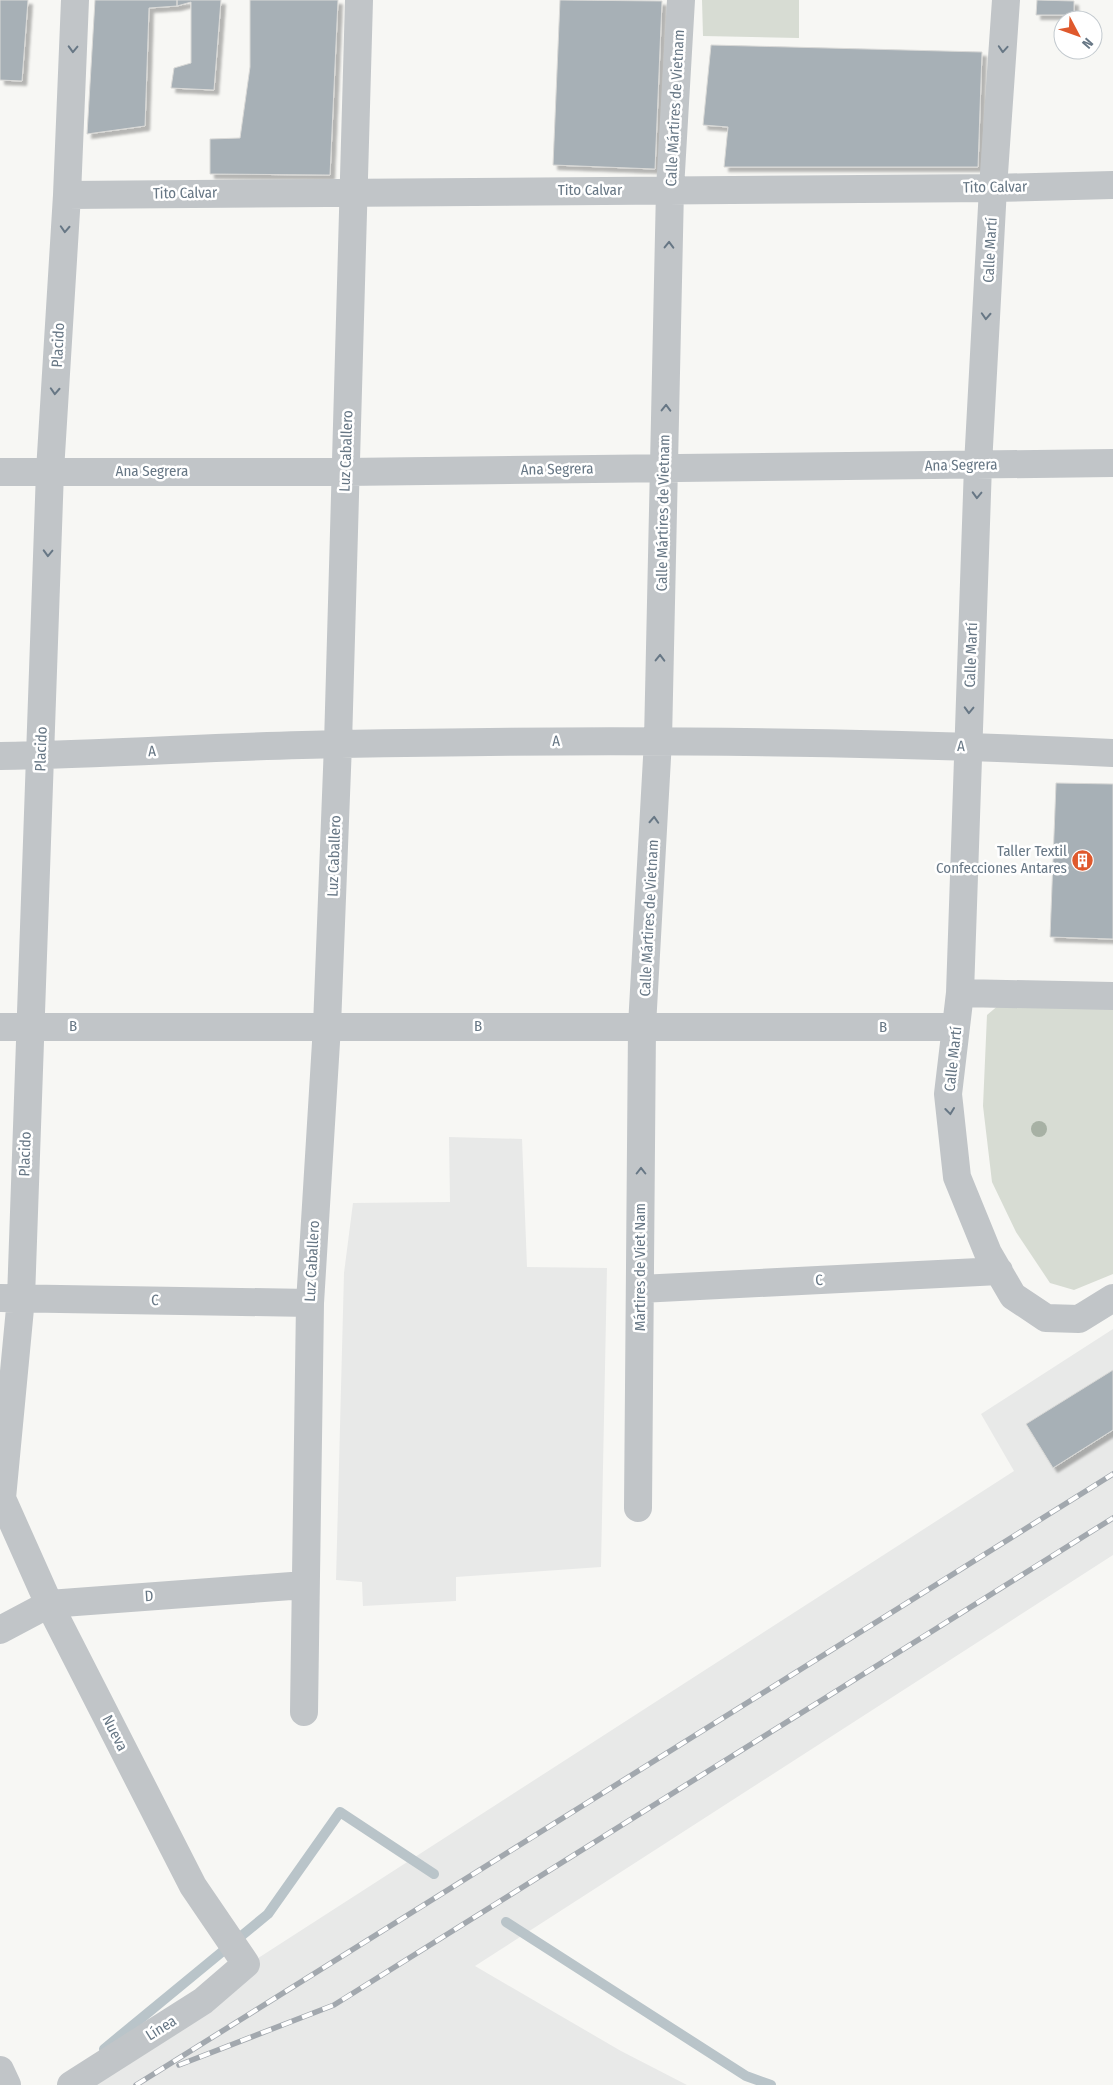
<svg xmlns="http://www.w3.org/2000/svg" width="1113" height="2085" viewBox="0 0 1113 2085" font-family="'Fira Sans Condensed',sans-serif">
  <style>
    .built { fill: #e8e9e8 }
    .green { fill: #d7dcd3 }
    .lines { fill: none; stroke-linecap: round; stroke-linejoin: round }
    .stream { stroke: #b9c4c9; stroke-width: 10 }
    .building { fill: #a7b0b6; stroke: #d9d9d7; filter: url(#shadow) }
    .minor { stroke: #c1c5c8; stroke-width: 28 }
    .rail-casing { stroke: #a2a8ae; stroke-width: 5.5 }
    .rail { stroke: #fff; stroke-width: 4; stroke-dasharray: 11; stroke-linecap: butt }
    .tree { fill: #a7b1a4 }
    .oneway { stroke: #677785 }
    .labels { text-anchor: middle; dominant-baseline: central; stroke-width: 5; stroke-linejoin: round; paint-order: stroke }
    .street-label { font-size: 15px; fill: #677785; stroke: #fff }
    .poi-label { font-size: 15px; fill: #677785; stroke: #fff; text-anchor: end }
  </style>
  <defs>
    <filter id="shadow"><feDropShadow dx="4.5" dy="4.5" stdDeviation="1" flood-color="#0004"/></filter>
  </defs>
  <rect width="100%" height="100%" fill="#f7f7f4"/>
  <path class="built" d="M449,1137L522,1139L527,1267L607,1268L601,1567L456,1577V1601L363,1606L362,1582L336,1580L344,1273L353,1203L450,1202Z
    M1113,1329V1555L475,1966L621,2051L687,2085H61L1014,1471L981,1414Z"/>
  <path class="green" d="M702,0H799V38L703,36Z
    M1113,1002V1274L1074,1290L1050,1283L1016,1232L992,1182L983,1106L987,1015L1000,1004Z"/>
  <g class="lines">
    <path class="stream" d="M506,1922L746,2076L771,2085
      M104,2049L268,1914L340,1812L434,1874"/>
  </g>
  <path class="building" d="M0,0H28L22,81L0,80Z
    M95,0H177V6L149,8L145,126L87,134Z
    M177,0H221L214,90L171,88L174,68L191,63V2L177,6Z
    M250,0H338L330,175L210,174V139L240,138L250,67Z
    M560,0L662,1L655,169L553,165Z
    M1037,0L1074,1V15H1036Z
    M711,45L982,52L978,167H724L728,127L703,125Z
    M1056,783L1113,784V939L1050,937Z
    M1113,1370V1430L1053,1468L1026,1424Z"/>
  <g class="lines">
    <path class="minor" d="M1006,0L993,188L978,465L960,993L948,1094L957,1177L988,1253L1013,1296L1046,1318L1079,1319L1113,1298
      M67,195L993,188L1113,185
      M0,472H345L1113,463
      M0,756C114,754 227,746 341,744C599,739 856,740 1113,753
      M960,993L1113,996
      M0,1027H956
      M640,1289L999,1271
      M0,1298L310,1303
      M0,1494L49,1604L193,1886L246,1964L203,2001L71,2085
      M2,1498L21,1298L50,471L67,195L75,0
      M638,1508L642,1026L658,740L670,189L681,0
      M0,1630L49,1604L305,1585
      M304,1712L310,1303L327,1026L338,744L359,0
      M0,2070L7,2085"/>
    <defs>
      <path id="rail" d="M179,2065L334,2005L1113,1518
        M136,2085L1113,1474"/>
    </defs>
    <use href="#rail" class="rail-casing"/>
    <use href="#rail" class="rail"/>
  </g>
  <circle class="tree" cx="1039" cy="1129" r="8"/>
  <defs><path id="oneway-chevron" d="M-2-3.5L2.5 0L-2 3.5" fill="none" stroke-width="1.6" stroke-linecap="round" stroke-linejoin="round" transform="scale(1.25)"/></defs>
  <g class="oneway">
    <use href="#oneway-chevron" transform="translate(73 49) rotate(92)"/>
    <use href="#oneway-chevron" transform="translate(1003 49) rotate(94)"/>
    <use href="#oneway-chevron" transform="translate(65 229) rotate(93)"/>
    <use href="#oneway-chevron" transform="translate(669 245) rotate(-89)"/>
    <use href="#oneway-chevron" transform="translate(986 316) rotate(93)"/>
    <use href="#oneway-chevron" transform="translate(55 391) rotate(93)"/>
    <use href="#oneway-chevron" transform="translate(666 408) rotate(-89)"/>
    <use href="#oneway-chevron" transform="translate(977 495) rotate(92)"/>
    <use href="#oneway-chevron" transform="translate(48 553) rotate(92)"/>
    <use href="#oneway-chevron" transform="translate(660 658) rotate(-89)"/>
    <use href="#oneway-chevron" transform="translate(969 710) rotate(92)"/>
    <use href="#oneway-chevron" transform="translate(654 820) rotate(-87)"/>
    <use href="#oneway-chevron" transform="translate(950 1111) rotate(83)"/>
    <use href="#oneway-chevron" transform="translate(641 1171) rotate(-90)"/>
  </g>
  <defs>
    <symbol id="building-disc" viewBox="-11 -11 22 22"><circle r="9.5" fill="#df592d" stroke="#fff"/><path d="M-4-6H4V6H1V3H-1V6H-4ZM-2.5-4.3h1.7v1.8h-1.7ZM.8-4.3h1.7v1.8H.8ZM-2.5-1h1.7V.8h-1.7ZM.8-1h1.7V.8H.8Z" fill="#fff"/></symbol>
  </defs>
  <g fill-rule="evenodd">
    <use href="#building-disc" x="1070" y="848" width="25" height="25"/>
  </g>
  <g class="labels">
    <g class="street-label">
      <text transform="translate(675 108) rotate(-87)">Calle Mártires de Vietnam</text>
      <text transform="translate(995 187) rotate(-1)">Tito Calvar</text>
      <text x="590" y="190">Tito Calvar</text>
      <text transform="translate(185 193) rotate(-1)">Tito Calvar</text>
      <text transform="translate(990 250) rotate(-87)">Calle Martí</text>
      <text transform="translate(58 345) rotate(-87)">Placido</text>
      <text transform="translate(346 451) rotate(-88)">Luz Caballero</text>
      <text transform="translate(961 465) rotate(-1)">Ana Segrera</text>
      <text transform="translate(557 469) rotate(-1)">Ana Segrera</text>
      <text x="152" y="471">Ana Segrera</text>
      <text transform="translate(663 513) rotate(-89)">Calle Mártires de Vietnam</text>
      <text transform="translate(971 655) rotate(-88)">Calle Martí</text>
      <text transform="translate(556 741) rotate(-1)">A</text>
      <text transform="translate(961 746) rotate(1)">A</text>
      <text transform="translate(41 749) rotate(-88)">Placido</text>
      <text transform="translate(152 751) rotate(-2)">A</text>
      <text transform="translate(334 856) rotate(-88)">Luz Caballero</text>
      <text transform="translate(649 918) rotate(-87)">Calle Mártires de Vietnam</text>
      <text x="73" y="1026">B</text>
      <text x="478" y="1026">B</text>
      <text x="883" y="1027">B</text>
      <text transform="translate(953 1059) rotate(-84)">Calle Martí</text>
      <text transform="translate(25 1154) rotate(-88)">Placido</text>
      <text transform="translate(312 1261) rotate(-87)">Luz Caballero</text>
      <text transform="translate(640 1267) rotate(-90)">Mártires de Viet Nam</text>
      <text transform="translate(819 1280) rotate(-3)">C</text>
      <text transform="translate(155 1300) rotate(1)">C</text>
      <text transform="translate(149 1596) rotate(-4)">D</text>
      <text transform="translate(115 1733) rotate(63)">Nueva</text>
      <text transform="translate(161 2028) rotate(-32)">Línea</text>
    </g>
    <g class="poi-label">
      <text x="1067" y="851">Taller Textil<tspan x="1067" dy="17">Confecciones Antares</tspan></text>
    </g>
  </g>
  <g transform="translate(1078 35) rotate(131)"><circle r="24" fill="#ffffff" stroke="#c2c9ce"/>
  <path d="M0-4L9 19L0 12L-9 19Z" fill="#df592d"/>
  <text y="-8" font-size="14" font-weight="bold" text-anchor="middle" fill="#677785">N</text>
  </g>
</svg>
